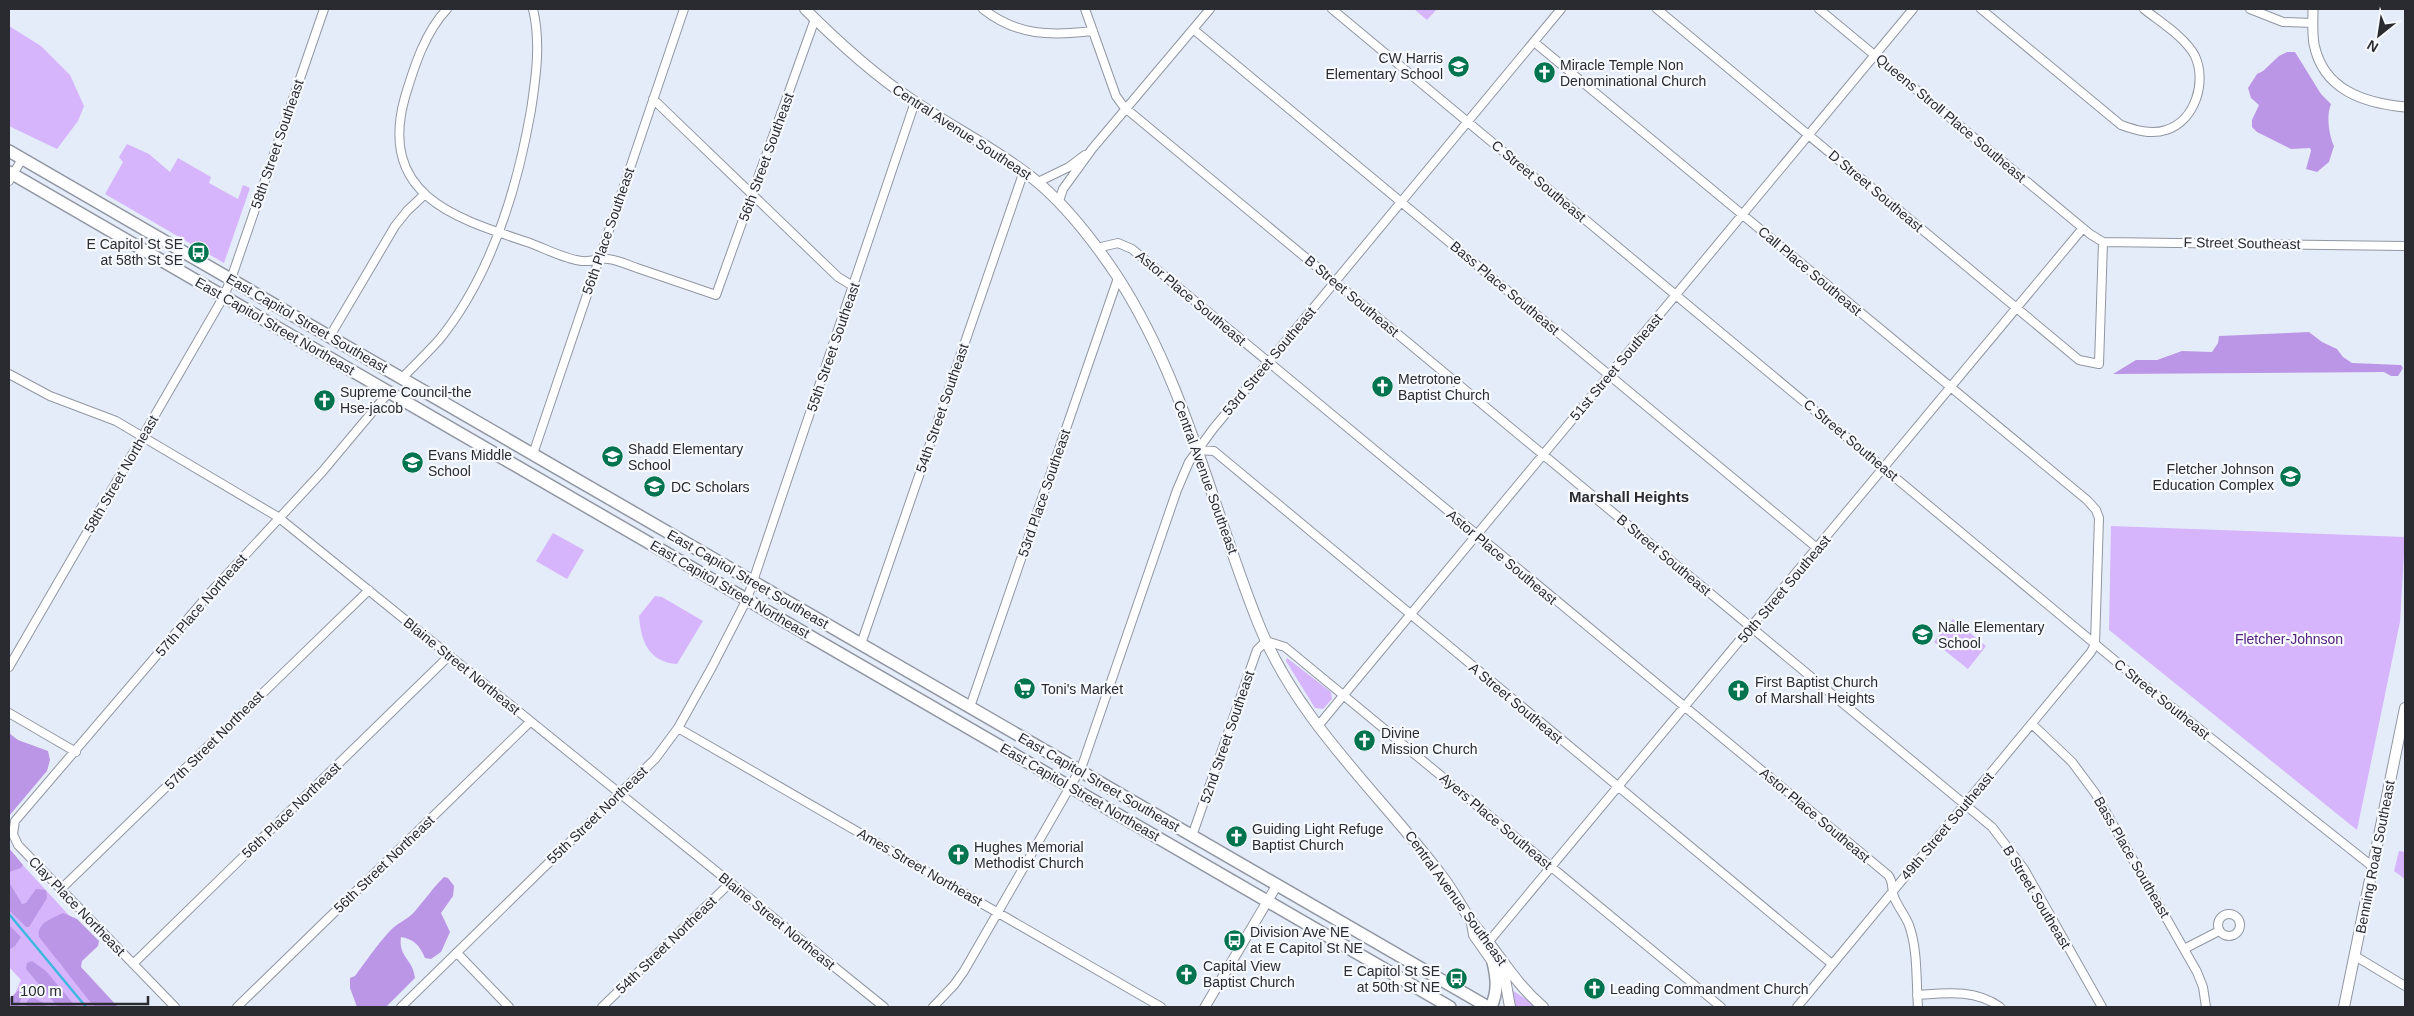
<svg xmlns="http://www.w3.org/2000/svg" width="2414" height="1016" viewBox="0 0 2414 1016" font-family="Helvetica,sans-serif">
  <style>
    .green { fill: #d6b5fd }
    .forest { fill: #bc96e6 }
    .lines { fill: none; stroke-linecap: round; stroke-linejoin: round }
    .stream { stroke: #3eb8df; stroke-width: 2.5 }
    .minor-casing { stroke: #9096a2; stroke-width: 10 }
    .tertiary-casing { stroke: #9096a2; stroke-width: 11 }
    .secondary-casing { stroke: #9096a2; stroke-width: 12 }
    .primary-casing { stroke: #9096a2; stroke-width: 14 }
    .minor { stroke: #fff; stroke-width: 8 }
    .tertiary { stroke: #fff; stroke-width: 9 }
    .secondary { stroke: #fff; stroke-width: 10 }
    .primary { stroke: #fff; stroke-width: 11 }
    .labels { text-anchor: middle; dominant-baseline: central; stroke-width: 4.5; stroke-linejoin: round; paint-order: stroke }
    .poi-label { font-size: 14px; fill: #292b30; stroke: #f6f9fe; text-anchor: start }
    .street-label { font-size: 14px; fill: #292b30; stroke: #f6f9fe }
    .park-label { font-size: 14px; fill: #55227f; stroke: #f6f9fe }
    .neighbourhood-label { font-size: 15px; font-weight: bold; fill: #292b30; stroke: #f6f9fe }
  </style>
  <rect width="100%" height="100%" fill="#e5ecf9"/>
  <path class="green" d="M1414,9H1437L1427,20Z
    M9,26L41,46L70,75L84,106L78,121L57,149L9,126Z
    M127,144L149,154L170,172L178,158L211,177L209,183L238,199L243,185L250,188L224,263L105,194L123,162L119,157Z
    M2111,526L2405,537L2400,622L2357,830L2109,630Z
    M553,533L584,550L567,579L536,561Z
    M655,596L662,597L703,621L677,664C649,662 641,642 639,616Z
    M1953,619L1986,646L1968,669L1934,642Z
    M1287,658L1331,692L1332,699L1323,709L1315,708L1286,661Z
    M9,850L88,936L59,963L100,1007H9L21,980L9,967Z
    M2399,851L2405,852V879L2394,871Z
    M1512,990L1538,1007H1514Z"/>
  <path class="forest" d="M2287,52H2295L2321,94L2331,104C2326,116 2329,135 2334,146L2329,162L2317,172L2306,169L2311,151L2310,148L2291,149L2257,132L2252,127V120L2259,105L2251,98L2248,88L2257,74L2263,71L2279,56Z
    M2309,332L2322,342L2337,349L2343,357L2352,363L2401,365L2403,368L2398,376H2391L2384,372L2113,374L2136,360H2157L2182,351L2212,352L2218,343L2219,336Z
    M9,733L18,740L48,751L50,760L47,771L9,816Z
    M9,848L23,865L21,868L9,872Z
    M444,877L448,878L454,886L453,896L441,913L450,932L441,952L431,959L425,958C420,946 414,939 401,937C398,957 413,959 415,978L386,1007H357L350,988V978L355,976C366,961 377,945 389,932C396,923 408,920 416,910C426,898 433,888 444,877Z
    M9,882L22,904L26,903L36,889L46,890L47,898L29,927H26L9,910Z
    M63,913L77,919L99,941L98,946L82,961L81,967L118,1007H96L91,1003L39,937C36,923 53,918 63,913Z
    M9,925L21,937L15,946L10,949Z
    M32,961L46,971L76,1007H58L26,969L27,963Z
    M19,990L23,994L18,1007H9V999Z
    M32,997L44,1003L46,1007H26L27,1001Z"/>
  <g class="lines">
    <path class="stream" d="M9,914L86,1007"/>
    <defs>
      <path id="minor" d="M447,9C425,32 414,67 405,97C378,193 451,217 524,241C543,247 563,259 582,261C591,262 600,258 608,259C618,260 628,265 637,268C664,277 690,286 716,295L815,19
        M983,9C1017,36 1051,36 1093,31
        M1085,9L1116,96L1124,107L1992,827L2024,869L2102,1007
        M1332,9L2148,688L2373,867
        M1657,9L2079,360L2099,364L2103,242
        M1819,9L2090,234L2103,242L2405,246
        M1981,9L2121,125C2135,130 2151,135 2166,130C2195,121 2207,82 2195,56C2185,37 2160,22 2144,9
        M2250,9L2283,22L2313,23
        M1193,29L1817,548
        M1534,42L2087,500L2096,510L2099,518L2095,644L2091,652L1797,1007
        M653,99L838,277L853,286
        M9,181L22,159
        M1038,182L1069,167L1085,155
        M1059,201L1063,189L1092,149L1210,9
        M1097,248L1118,243L1132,249L1888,875C1894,882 1891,889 1894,897C1898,907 1905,915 1909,925C1918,950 1916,981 1918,1007
        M330,336L395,226L407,211L425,194
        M9,374L50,396L116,421L278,517L884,1007
        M402,378C414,366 427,353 439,340C491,276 517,190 531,110C536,77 541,42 533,9
        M1197,450L1214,451L1832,964
        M533,454L684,9
        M861,644L1024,171
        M9,667L224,296L231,279L324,9
        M970,707L1118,278
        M9,713L76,752
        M2032,724L2072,762L2095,793L2197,972L2203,987L2206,1007
        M1318,726L1913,9
        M678,728L1161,1007
        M1192,836L1257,650L1266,641L1285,647L1721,1007
        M61,889L369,590
        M2218 925a11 11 0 1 1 22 0a11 11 0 1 1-22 0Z
        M1486,945L2083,228
        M2184,949L2219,931
        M457,953L509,1007
        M2355,956L2405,986
        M133,964L449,656
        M1917,995C1946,993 1975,989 2000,1007
        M175,1007L18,845L13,834L15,821L209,594L322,472L389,392
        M237,1007L530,722
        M401,1007L655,759L678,728L712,667L747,599L915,102
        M602,1007L730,883
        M933,1007L954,985L964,971L1082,766L1177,490L1189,462L1213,429L1561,9"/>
      <path id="tertiary" d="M2313,9C2313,20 2312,32 2314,44C2323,90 2364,103 2405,107
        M1205,1007L1277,885"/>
      <path id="secondary" d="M805,9C838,42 873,74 912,100C950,126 993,147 1030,176C1065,203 1093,240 1117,276C1186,382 1212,509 1259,625C1298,722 1380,794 1442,876C1453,890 1460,905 1470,919C1473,925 1478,929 1482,934C1503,960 1517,985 1543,1007
        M1472,923L1474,935L1505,979L1510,1007
        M2344,1007L2405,708"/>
      <path id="primary" d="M9,151L1488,1007
        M9,172L1450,1007
        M1491,1007C1498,991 1497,979 1493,962"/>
    </defs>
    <use href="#minor" class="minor-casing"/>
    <use href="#tertiary" class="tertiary-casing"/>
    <use href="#secondary" class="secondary-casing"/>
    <use href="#primary" class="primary-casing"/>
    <use href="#minor" class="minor"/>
    <use href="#tertiary" class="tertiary"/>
    <use href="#secondary" class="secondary"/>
    <use href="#primary" class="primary"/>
  </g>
  <defs>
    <symbol id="school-disc" viewBox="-11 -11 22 22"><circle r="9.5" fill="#00744f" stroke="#f6f9fe"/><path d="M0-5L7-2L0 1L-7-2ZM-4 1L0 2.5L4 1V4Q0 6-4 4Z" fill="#fff"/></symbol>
    <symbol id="church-disc" viewBox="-11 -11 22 22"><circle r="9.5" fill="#00744f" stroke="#f6f9fe"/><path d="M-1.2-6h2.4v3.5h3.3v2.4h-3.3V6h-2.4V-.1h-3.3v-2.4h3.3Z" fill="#fff"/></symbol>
    <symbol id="bus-disc" viewBox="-11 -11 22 22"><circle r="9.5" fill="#00744f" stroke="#f6f9fe"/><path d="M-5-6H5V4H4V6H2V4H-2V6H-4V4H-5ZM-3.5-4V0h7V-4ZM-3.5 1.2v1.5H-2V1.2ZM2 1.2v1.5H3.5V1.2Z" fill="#fff"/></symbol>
    <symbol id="supermarket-disc" viewBox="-11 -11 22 22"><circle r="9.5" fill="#00744f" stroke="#f6f9fe"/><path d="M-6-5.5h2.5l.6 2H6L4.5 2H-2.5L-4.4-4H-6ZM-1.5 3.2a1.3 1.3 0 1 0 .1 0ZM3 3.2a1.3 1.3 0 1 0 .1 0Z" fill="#fff"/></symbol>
  </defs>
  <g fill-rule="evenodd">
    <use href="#school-disc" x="1446" y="54" width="25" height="25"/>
    <use href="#church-disc" x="1532" y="60" width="25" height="25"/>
    <use href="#bus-disc" x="186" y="240" width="25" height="25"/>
    <use href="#church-disc" x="1370" y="374" width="25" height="25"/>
    <use href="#church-disc" x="312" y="388" width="25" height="25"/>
    <use href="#school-disc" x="600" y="444" width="25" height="25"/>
    <use href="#school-disc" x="400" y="450" width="25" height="25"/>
    <use href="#school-disc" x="2278" y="464" width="25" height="25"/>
    <use href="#school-disc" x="642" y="474" width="25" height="25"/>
    <use href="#school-disc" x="1910" y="622" width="25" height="25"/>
    <use href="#supermarket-disc" x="1012" y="676" width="25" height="25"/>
    <use href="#church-disc" x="1726" y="678" width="25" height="25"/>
    <use href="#church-disc" x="1352" y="728" width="25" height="25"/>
    <use href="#church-disc" x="1224" y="824" width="25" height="25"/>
    <use href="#church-disc" x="946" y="842" width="25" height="25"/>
    <use href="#bus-disc" x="1222" y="928" width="25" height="25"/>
    <use href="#church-disc" x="1174" y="962" width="25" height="25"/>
    <use href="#bus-disc" x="1444" y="966" width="25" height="25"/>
    <use href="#church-disc" x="1582" y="976" width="25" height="25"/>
  </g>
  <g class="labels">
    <g class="poi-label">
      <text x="1443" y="58" text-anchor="end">CW Harris<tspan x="1443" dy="16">Elementary School</tspan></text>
      <text x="1560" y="65">Miracle Temple Non<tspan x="1560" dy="16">Denominational Church</tspan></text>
      <text x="183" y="244" text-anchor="end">E Capitol St SE<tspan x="183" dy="16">at 58th St SE</tspan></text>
      <text x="1398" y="379">Metrotone<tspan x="1398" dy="16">Baptist Church</tspan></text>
      <text x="340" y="392">Supreme Council-the<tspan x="340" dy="16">Hse-jacob</tspan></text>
      <text x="628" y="449">Shadd Elementary<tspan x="628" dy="16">School</tspan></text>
      <text x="428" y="455">Evans Middle<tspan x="428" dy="16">School</tspan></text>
      <text x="2274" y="469" text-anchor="end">Fletcher Johnson<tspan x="2274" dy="16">Education Complex</tspan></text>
      <text x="671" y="487">DC Scholars</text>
      <text x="1938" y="627">Nalle Elementary<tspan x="1938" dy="16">School</tspan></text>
      <text x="1755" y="682">First Baptist Church<tspan x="1755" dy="16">of Marshall Heights</tspan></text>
      <text x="1041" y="689">Toni's Market</text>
      <text x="1381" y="733">Divine<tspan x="1381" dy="16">Mission Church</tspan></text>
      <text x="1252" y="829">Guiding Light Refuge<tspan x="1252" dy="16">Baptist Church</tspan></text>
      <text x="974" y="847">Hughes Memorial<tspan x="974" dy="16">Methodist Church</tspan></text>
      <text x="1250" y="932">Division Ave NE<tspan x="1250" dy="16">at E Capitol St NE</tspan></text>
      <text x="1203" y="966">Capital View<tspan x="1203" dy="16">Baptist Church</tspan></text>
      <text x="1440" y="971" text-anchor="end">E Capitol St SE<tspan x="1440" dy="16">at 50th St NE</tspan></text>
      <text x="1610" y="989">Leading Commandment Church</text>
    </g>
    <g class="street-label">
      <text transform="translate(1951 118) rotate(40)">Queens Stroll Place Southeast</text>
      <text transform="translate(962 132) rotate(33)">Central Avenue Southeast</text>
      <text transform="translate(277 144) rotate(-71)">58th Street Southeast</text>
      <text transform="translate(766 157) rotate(-70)">56th Street Southeast</text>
      <text transform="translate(1539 181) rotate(40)">C Street Southeast</text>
      <text transform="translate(1876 191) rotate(40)">D Street Southeast</text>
      <text transform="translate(608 231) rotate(-71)">56th Place Southeast</text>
      <text transform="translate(2242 243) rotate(1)">F Street Southeast</text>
      <text transform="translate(1810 271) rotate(40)">Call Place Southeast</text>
      <text transform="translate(1505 288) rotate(40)">Bass Place Southeast</text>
      <text transform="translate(1352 296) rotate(40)">B Street Southeast</text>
      <text transform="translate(1191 298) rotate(40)">Astor Place Southeast</text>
      <text transform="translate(307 323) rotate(30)">East Capitol Street Southeast</text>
      <text transform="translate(275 326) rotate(30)">East Capitol Street Northeast</text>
      <text transform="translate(833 347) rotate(-71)">55th Street Southeast</text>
      <text transform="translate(1269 361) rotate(-50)">53rd Street Southeast</text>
      <text transform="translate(1616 367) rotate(-50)">51st Street Southeast</text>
      <text transform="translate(942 408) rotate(-71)">54th Street Southeast</text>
      <text transform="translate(1851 440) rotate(40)">C Street Southeast</text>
      <text transform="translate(121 474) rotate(-60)">58th Street Northeast</text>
      <text transform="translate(1206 477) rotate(70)">Central Avenue Southeast</text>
      <text transform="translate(1044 493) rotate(-71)">53rd Place Southeast</text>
      <text transform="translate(1664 555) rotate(40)">B Street Southeast</text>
      <text transform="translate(1502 557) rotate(40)">Astor Place Southeast</text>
      <text transform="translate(748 579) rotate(30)">East Capitol Street Southeast</text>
      <text transform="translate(730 589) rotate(30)">East Capitol Street Northeast</text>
      <text transform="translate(1784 589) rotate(-50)">50th Street Southeast</text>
      <text transform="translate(201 605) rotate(-49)">57th Place Northeast</text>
      <text transform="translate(462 666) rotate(39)">Blaine Street Northeast</text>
      <text transform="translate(2162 699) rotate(39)">C Street Southeast</text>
      <text transform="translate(1516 703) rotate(40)">A Street Southeast</text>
      <text transform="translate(1227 737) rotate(-71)">52nd Street Southeast</text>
      <text transform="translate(214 740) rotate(-45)">57th Street Northeast</text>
      <text transform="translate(1099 782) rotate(30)">East Capitol Street Southeast</text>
      <text transform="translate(1080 792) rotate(30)">East Capitol Street Northeast</text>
      <text transform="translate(291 810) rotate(-44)">56th Place Northeast</text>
      <text transform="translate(597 815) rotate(-44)">55th Street Northeast</text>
      <text transform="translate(1815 815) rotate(40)">Astor Place Southeast</text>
      <text transform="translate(1496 821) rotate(40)">Ayers Place Southeast</text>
      <text transform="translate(1947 826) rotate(-50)">49th Street Southeast</text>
      <text transform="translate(2132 857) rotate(60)">Bass Place Southeast</text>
      <text transform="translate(2375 857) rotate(-79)">Benning Road Southeast</text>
      <text transform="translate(384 864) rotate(-44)">56th Street Northeast</text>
      <text transform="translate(920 867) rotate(30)">Ames Street Northeast</text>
      <text transform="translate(2037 897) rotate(59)">B Street Southeast</text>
      <text transform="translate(1456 898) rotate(54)">Central Avenue Southeast</text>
      <text transform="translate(77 906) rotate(46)">Clay Place Northeast</text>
      <text transform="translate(777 921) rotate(39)">Blaine Street Northeast</text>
      <text transform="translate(666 945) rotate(-44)">54th Street Northeast</text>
    </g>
    <g class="park-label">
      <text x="2289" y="639">Fletcher-Johnson</text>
    </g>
    <g class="neighbourhood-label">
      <text x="1629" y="496">Marshall Heights</text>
    </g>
  </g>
  <rect width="2414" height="1016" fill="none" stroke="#292b30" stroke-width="20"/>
  <g transform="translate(2379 35) rotate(210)" stroke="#f6f9fe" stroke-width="4" paint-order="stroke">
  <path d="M0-4L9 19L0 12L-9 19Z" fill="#292b30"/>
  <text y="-8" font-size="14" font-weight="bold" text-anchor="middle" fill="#292b30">N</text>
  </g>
  <path d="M12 996v8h136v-8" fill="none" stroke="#292b30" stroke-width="2.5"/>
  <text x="20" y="996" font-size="15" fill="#292b30" stroke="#f6f9fe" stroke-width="4" paint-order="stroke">100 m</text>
</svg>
